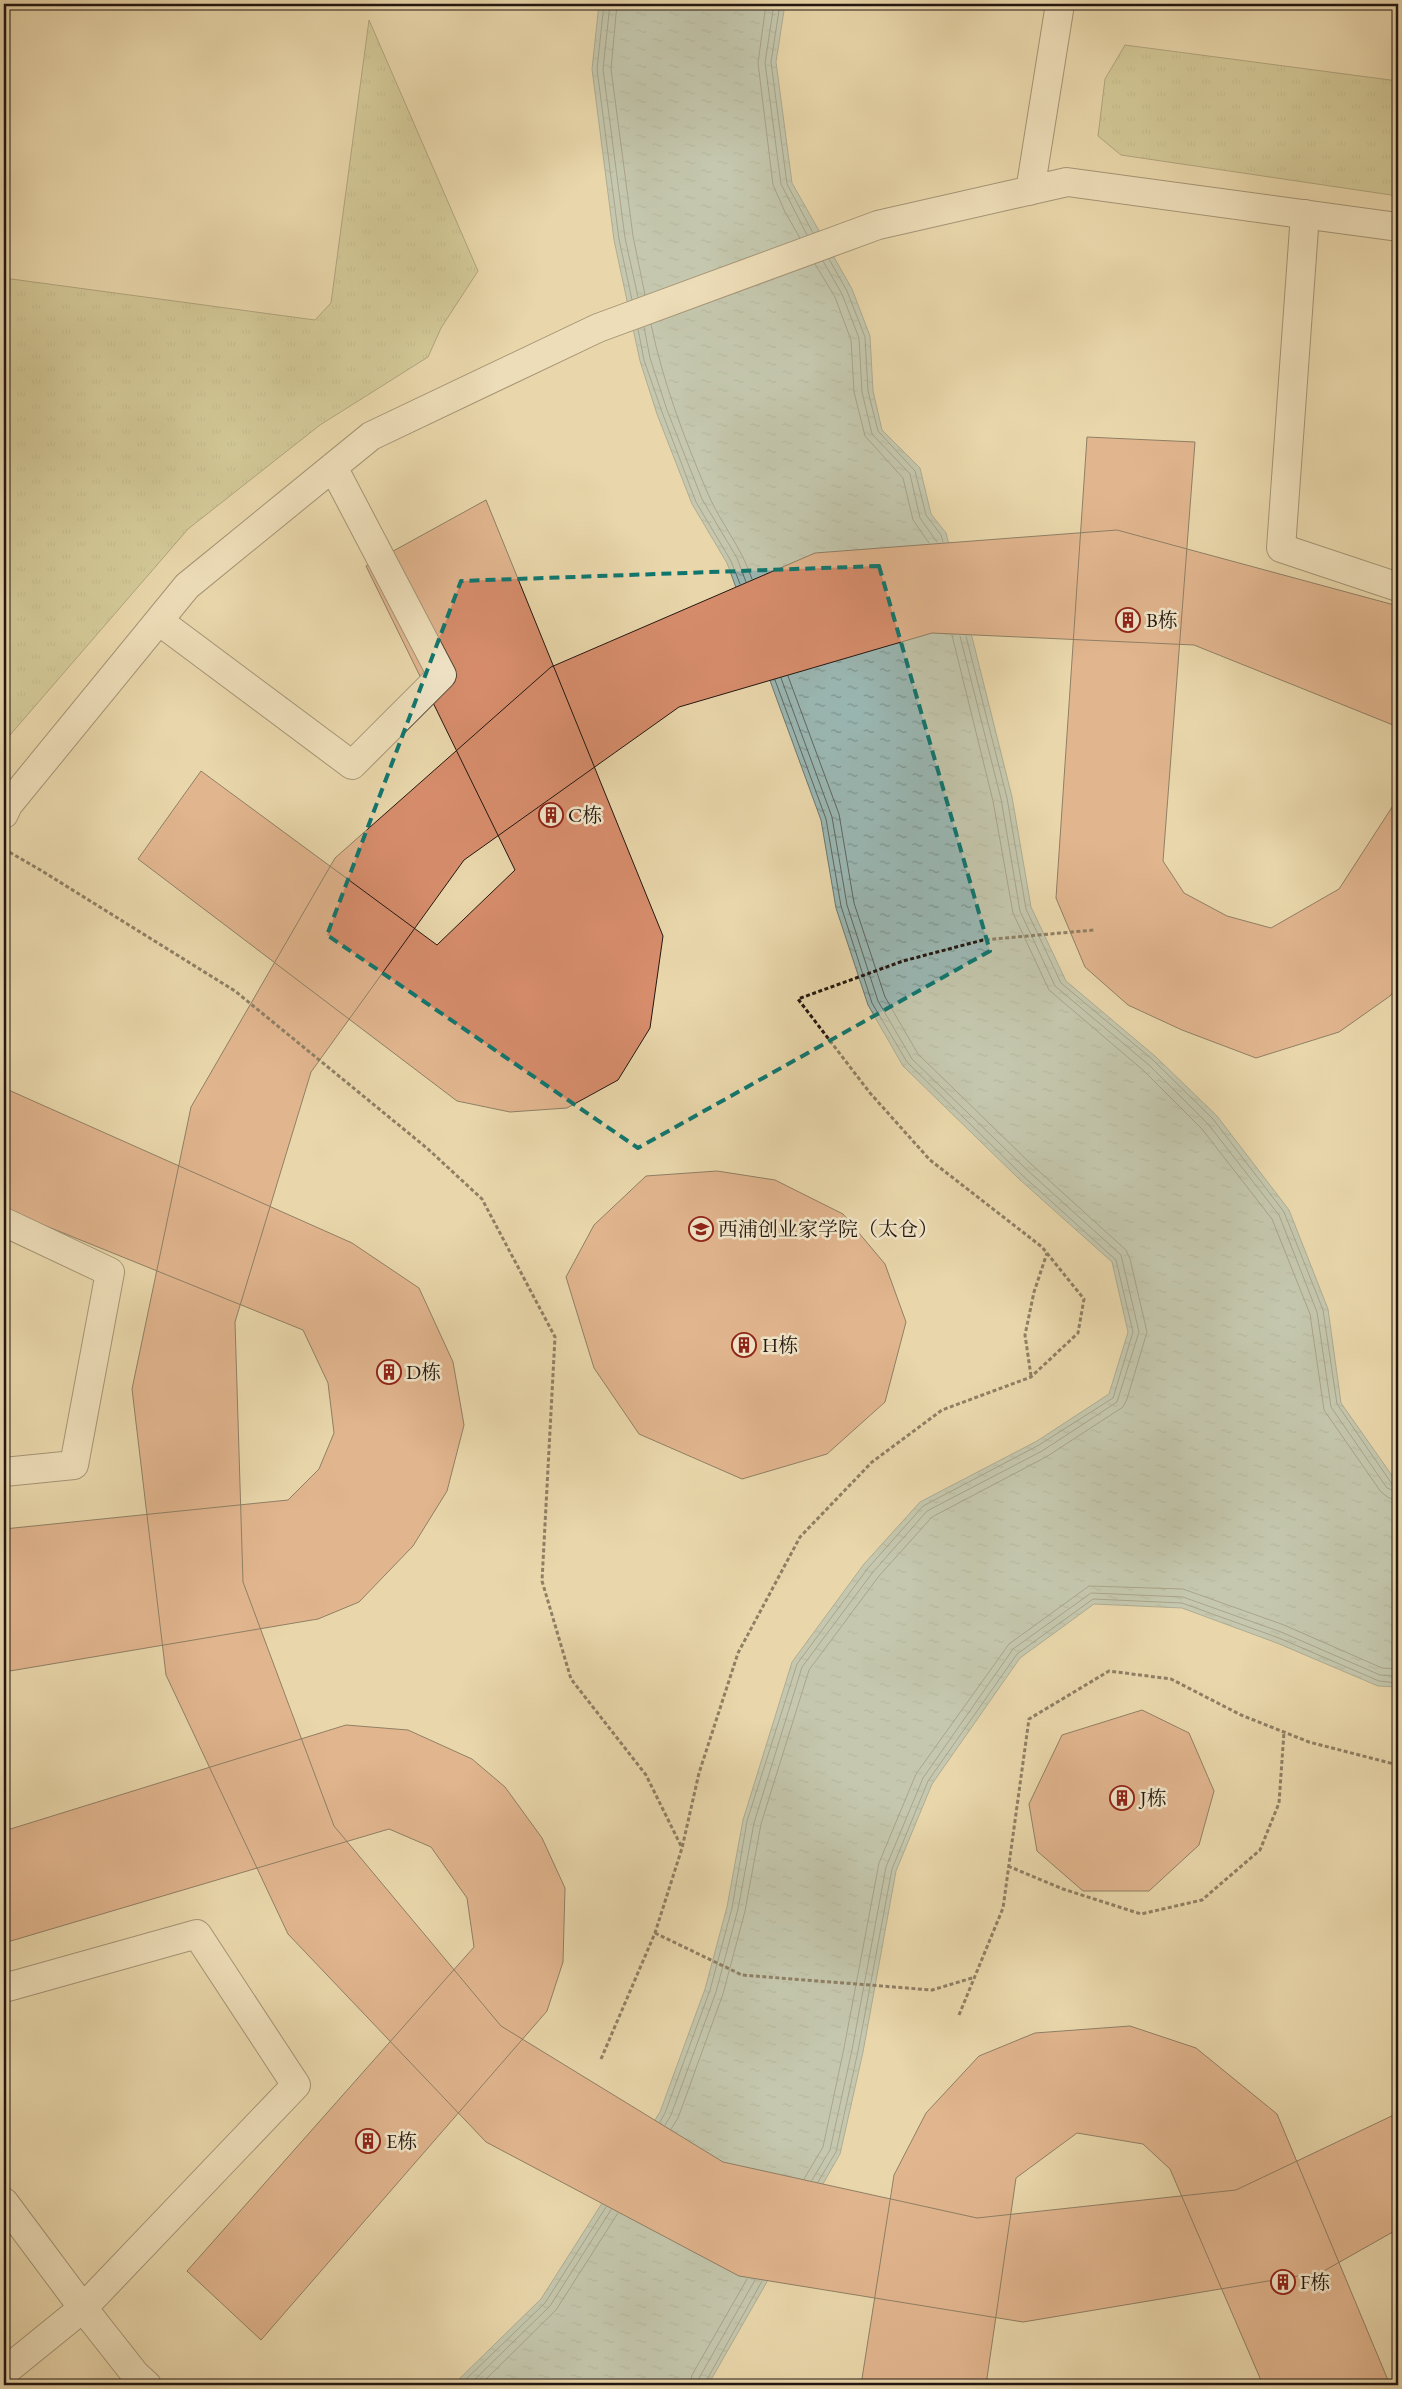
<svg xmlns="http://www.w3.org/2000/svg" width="1402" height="2389" viewBox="0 0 1402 2389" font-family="'EB Garamond','Noto Serif SC',serif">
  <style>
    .grass { fill: url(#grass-tufts); stroke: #706a4a }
    .water { fill: url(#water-ripples); stroke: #6a7772 }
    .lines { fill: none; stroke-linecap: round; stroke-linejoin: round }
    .shore { stroke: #5e6662; stroke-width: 1 }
    .building { fill: #d78d6c; stroke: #231610 }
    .minor-casing { stroke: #544637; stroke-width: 30 }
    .path { stroke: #231610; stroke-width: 3; stroke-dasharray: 4 2.5; stroke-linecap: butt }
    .minor { stroke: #f1e5c8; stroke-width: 28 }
    .marked { fill: none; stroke: #0f766e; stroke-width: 4; stroke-dasharray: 10 6; stroke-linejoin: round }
    .labels { text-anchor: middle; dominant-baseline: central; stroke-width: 5; stroke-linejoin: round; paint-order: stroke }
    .poi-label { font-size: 20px; fill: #231610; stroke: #f1e5c8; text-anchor: start }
  </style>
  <defs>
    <pattern id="grass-tufts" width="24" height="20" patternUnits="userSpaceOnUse" patternTransform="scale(1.25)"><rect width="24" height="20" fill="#bcbd85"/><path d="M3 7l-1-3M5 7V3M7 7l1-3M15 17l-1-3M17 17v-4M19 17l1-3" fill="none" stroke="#a1a272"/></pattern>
    <pattern id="water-ripples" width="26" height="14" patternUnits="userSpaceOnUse" patternTransform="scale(1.25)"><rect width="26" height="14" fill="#9ab7b3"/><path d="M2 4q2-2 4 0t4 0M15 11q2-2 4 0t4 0" fill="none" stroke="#7d9490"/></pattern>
  </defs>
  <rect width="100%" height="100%" fill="#e9d7ab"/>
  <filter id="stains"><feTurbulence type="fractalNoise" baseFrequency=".004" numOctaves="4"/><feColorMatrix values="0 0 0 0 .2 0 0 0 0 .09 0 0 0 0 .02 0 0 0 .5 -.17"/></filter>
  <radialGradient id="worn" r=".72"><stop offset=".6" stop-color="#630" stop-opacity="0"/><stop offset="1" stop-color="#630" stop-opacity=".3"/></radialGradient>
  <path class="grass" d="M369,20L478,271L441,328L428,357L320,425L188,529L4,742V278L315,320L331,303Z
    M1125,45L1398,81V196L1121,155L1098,136L1105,79Z"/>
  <path class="water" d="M599,4H785L776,62L792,183L852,289L870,336L873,391L882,430L920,468L931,514L946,533L1012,797L1031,907L1066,981L1156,1057L1217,1116L1289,1210L1328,1309L1341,1403L1398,1484V1687L1378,1686L1277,1643L1182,1608L1094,1604L1020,1658L932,1784L896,1871L863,2052L840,2154L708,2385H453L541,2299L660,2112L705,1989L727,1907L743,1820L792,1662L864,1564L920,1502L1037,1441L1109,1394L1128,1332L1112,1262L1018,1178L903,1066L868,1005L836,908L821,820L727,563L692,504L657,414L640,361L614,240L592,69Z"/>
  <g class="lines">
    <path class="shore" d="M604,4L597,69L619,239L632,300
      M610,4L603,69L625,238L638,297
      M617,4L611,69L633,236L645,295
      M766,4L758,63L773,185L785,212L800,238
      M774,4L765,63L781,184L807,235
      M780,4L771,62L787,184L813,233
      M829,259L847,291L865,337L868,391L878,431L915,471L926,515L941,535L943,542
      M823,261L842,294L859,338L862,392L872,434L910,474L920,518L937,542
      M815,264L835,297L851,340L854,392L865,436L903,478L913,520L929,543
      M651,324C663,383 685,440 708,494C721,524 741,546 752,579
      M644,327L650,358L667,410L702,499L737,558L746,582
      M638,329L644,360L662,412L696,502L731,561L740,584
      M952,635L993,801L1013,913L1049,990L1144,1071L1202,1129L1272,1219L1310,1314L1324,1410L1381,1492L1389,1498L1398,1500
      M960,636L1001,799L1020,911L1055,986L1149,1065L1208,1124L1279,1215L1317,1312L1331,1407L1387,1488L1398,1492
      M966,636L1007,798L1026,909L1061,983L1153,1060L1213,1119L1284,1212L1323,1310L1337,1404L1392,1484L1398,1486
      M660,2122L665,2113L710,1990L732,1908L747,1821L797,1664L868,1568L923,1506L1039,1445L1113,1398L1133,1332L1116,1260L1021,1174L907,1062L872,1003L841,906L826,819L775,680
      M665,2125L671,2115L716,1992L738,1909L754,1823L802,1667L873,1572L927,1511L1042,1451L1117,1402L1139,1332L1121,1255L1026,1169L912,1059L878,1001L847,905L832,817L781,678
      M671,2129L678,2118L723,1994L745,1911L761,1824L809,1670L879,1576L932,1517L1046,1457L1123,1407L1127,1399L1147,1332L1130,1259L1126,1250L1031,1164L918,1054L885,997L854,903L839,814L788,676
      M804,2179L823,2147L844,2048L879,1863L916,1774L1009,1644L1089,1586L1183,1589L1284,1625L1382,1668L1398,1669
      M812,2180L830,2150L852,2050L886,1867L923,1778L1013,1649L1091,1593L1183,1597L1281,1632L1380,1675L1398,1676
      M818,2182L836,2152L858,2051L892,1869L928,1781L1017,1654L1093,1599L1182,1603L1279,1638L1379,1681L1398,1683
      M460,2385L545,2303L606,2207
      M469,2385L550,2306L611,2210
      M480,2385L556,2310L618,2213
      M690,2385L692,2375L747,2279
      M697,2385L699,2378L755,2280
      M704,2385L762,2281"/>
  </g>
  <path class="building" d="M1087,437L1195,442L1163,861L1184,893L1227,916L1271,928L1339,889L1398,798V986L1390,996L1339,1032L1256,1058L1182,1030L1128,1005L1085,967L1056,898Z
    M486,500L663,936L650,1028L618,1080L567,1108L510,1112L457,1101L138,859L201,771L437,945L515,870L366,566Z
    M1117,530L1398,606V727L1194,645L932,633L679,707L464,860L311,1072L235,1322L243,1582L334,1826L501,2026L723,2162L977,2218L1236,2190L1398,2113V2229L1322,2272L1023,2322L739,2276L486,2142L288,1934L166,1675L132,1389L191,1107L335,858L551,667L815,553Z
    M4,1088L352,1243L419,1288L453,1362L464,1425L447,1491L413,1546L359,1602L318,1619L4,1672V1529L288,1500L319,1469L334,1433L328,1383L303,1330L4,1209Z
    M717,1171L775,1180L843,1214L885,1264L906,1322L885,1402L827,1454L742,1479L639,1434L594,1368L566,1277L594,1225L646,1176Z
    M1142,1710L1189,1733L1214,1791L1199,1845L1149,1891H1083L1037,1851L1029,1804L1062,1735Z
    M346,1725L408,1730L472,1759L505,1787L542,1838L565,1888L563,1962L547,2011L261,2340L187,2271L474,1947L467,1898L431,1847L389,1829L4,1943V1831Z
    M1130,2026L1196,2048L1277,2114L1390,2385H1263L1170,2169L1143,2144L1077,2133L1016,2178L986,2385H861L894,2175L926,2113L979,2056L1035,2033Z"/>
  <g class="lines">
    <defs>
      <path id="minor" d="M1030,191L1060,4
        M1305,214L1281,548L1398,587
        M159,621L352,765L442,675L333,467
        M4,814L8,805L187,586L371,436L598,328L878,225L1067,182L1398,227
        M4,1222L110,1272L74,1465L4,1472
        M4,1988L197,1934L296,2085L83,2308L4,2372
        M4,2202L83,2308L135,2374L147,2385"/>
    </defs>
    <use href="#minor" class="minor-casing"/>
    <path class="path" d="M4,849L42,871L235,991L428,1149L482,1199L555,1337L542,1581L571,1679L646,1775L682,1848
      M1031,1376L1025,1335L1034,1292L1047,1253
      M1008,1866L1063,1889L1141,1914L1202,1900L1260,1850L1279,1803L1284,1732
      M655,1933L742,1975L932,1990L972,1978
      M959,2015L1003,1908L1029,1719L1109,1671L1171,1679L1241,1715L1309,1742L1398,1765
      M601,2059L655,1933L682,1848L699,1773L738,1653L800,1537L872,1462L942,1410L1031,1377L1078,1333L1084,1299L1042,1247L930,1160L870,1093L798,999L903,961L983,940L1094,930"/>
    <use href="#minor" class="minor"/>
  </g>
  <path d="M0 0H1402V2389H0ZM879,566L990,951L638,1148L327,935L461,581Z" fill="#e9d7ab" fill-opacity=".55" fill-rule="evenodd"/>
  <path class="marked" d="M879,566L990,951L638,1148L327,935L461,581Z"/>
  <defs>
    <symbol id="building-ring" viewBox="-11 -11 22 22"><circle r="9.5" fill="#f1e5c8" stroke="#8f2418" stroke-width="1.5"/><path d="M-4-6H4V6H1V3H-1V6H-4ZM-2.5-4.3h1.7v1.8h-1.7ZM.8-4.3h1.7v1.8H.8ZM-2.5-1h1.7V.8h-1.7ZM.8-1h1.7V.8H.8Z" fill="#8f2418"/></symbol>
    <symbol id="university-ring" viewBox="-11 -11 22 22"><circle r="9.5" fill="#f1e5c8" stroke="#8f2418" stroke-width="1.5"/><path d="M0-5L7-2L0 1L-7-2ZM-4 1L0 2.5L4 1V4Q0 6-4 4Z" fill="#8f2418"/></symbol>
  </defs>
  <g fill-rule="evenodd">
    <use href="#building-ring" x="1114" y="606" width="28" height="28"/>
    <use href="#building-ring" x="537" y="801" width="28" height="28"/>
    <use href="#university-ring" x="687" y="1215" width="28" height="28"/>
    <use href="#building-ring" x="730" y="1331" width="28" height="28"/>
    <use href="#building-ring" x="375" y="1358" width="28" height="28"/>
    <use href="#building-ring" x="1108" y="1784" width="28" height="28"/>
    <use href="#building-ring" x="354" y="2127" width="28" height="28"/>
    <use href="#building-ring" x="1269" y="2268" width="28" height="28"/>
  </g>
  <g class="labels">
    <g class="poi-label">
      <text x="1146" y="620">B栋</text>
      <text x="568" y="815">C栋</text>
      <text x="718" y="1229">西浦创业家学院（太仓）</text>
      <text x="762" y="1345">H栋</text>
      <text x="406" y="1372">D栋</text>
      <text x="1140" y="1798">J栋</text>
      <text x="386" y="2141">E栋</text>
      <text x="1300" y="2282">F栋</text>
    </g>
  </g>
  <rect width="1402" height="2389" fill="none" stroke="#e9d7ab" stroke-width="20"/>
  <rect x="5" y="5" width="1392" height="2379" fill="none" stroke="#231610" stroke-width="2.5"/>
  <rect x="10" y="10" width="1382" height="2369" fill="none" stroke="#231610"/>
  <rect width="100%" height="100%" filter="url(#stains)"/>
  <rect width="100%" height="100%" fill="url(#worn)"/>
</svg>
